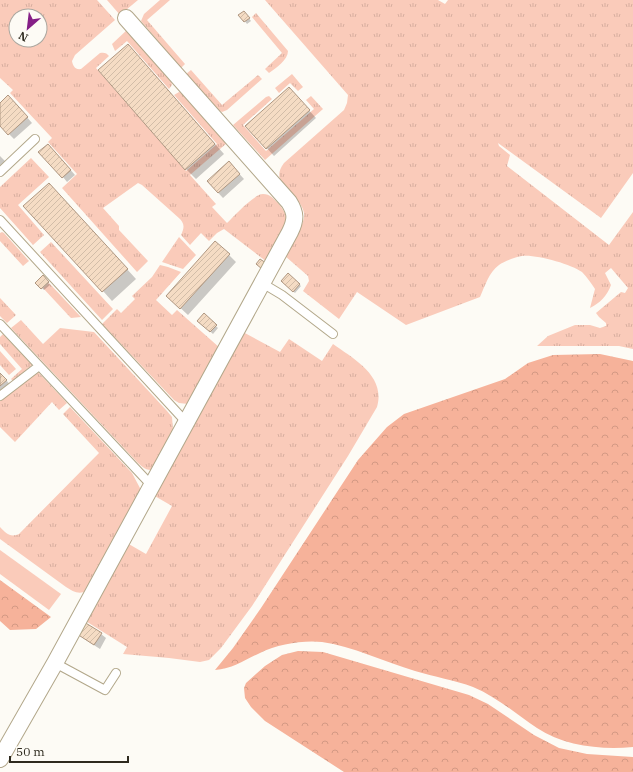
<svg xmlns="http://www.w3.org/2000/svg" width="633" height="772" viewBox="0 0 633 772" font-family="'IBM Plex Serif',serif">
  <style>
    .grass { fill: url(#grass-tufts); fill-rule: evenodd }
    .forest { fill: url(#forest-crowns) }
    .park { fill: #facbba }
    .shadow { fill: #0003 }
    .building { fill: url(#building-hatch); stroke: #af9781 }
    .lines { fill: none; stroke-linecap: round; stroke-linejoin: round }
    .service-casing { stroke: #b2a78a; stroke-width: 10 }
    .minor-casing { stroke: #b2a78a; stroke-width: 18 }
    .service { stroke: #fff; stroke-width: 8 }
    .minor { stroke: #fff; stroke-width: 16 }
  </style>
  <defs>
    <pattern id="grass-tufts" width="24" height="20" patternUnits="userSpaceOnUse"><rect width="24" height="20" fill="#facbba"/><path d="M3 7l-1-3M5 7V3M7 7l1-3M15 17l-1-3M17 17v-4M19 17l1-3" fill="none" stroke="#d7ae9f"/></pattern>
    <pattern id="forest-crowns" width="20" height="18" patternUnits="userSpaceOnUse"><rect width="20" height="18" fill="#f6b29a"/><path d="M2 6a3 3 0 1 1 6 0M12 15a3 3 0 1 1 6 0" fill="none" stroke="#d39984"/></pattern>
    <pattern id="building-hatch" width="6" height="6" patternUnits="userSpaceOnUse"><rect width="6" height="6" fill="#f5dcc4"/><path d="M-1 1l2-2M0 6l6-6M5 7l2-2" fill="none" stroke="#d2bda8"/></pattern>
  </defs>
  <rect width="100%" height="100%" fill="#fdfbf5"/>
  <path class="grass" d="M0,0H97L115,20L75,55L72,61C73,66 75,70 81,69L100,53C104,52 107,53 109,56L96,68L186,171L217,144L174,95L179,92L183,93L227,143L190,175L216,204L212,207L227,223C234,216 254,194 263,194C270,194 274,199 278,203C282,208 287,214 286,220C285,231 272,252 267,262L224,229L217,233L209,241L201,233L190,245L181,235C184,228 185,225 180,219L142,185L138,183L103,208L119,226V230L148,261L137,272L62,188L77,174L48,142L52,138L10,93L13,90L0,78ZM16,16H40V40H16Z
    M107,0H138L120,15Z
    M160,0H170L147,20L185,64L181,68L141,21L144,14Z
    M265,0H438L445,4L448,0H633V173L601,218L498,143L499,146L510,155L507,166L609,245L633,212V349L619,346H537L548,336L575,325H590L600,328L606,326V323L599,317L596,313L621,292L625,293L628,288L611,268L605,273L611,285C607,296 600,303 590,308L595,289C591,283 587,277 582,272C571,264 535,254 522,256C516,257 504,261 499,265C489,272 485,286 480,297L406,325L357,292L339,319L303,291L309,281L308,276L285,256C290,246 306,223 304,213C301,194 267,185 284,163L344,110L347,103L348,95Z
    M256,13L288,51C288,60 276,68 269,73L265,69L282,53L252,17Z
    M128,29L171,79L172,85L169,89L127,41L115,51L112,44Z
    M191,70L222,105L258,75L262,79L227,110L222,112L217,109L186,74Z
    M292,74L303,87L298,91L290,83L279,93L275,88Z
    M269,96L272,99L243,125L266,151L314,109L306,100L311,96L323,109L265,160L233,125L266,97Z
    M31,158L49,177L18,205L44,235L33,245L0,208V187Z
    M2,232L4,233L29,261L23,266L0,241V233Z
    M179,237L196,255L183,269L162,262Z
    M51,242L113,309L102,320L40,252Z
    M160,265L168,267L181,272L156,300L172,315L177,310L220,348L188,404L179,403L174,400L102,324L117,309L121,313L135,299L132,296L152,277Z
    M49,283L81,317L71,318L69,316L43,288Z
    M0,298L16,315L7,323L0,316Z
    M21,320L43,344L60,328L94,332L167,411L172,417L173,430L152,470C146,471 140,465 136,461L11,328Z
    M243,332L280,352L289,339L322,361L333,344C354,359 386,376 377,407L348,456L252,606L221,648L209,660L200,662L169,658L123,654L127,647L84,620L127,543L146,554L172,506L153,495Z
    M3,334L32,365L13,381L11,379L22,369L0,344V337Z
    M0,351L16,369L9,375L0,365Z
    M38,372L67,403L59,410L52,402L15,442L0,427V401Z
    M70,407L132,473L141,490L86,591C79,595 72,591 66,587L0,539V527C6,533 10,538 19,534L99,453L63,414Z"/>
  <path class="forest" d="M600,354L633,361V747C601,750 564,746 537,728C516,714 497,697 473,687C455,680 434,677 415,671C385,662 352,646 322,642C303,640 278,644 260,653C244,660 233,669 215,670L233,648L261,608L358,460L387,427L404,414L505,379L528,363L553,355Z
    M0,580L51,617L36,629L10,630L0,621Z
    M298,651L323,652L469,695L488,704L534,735L559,748L587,754L633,757V772H344L265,721L251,707L245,698L244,688L246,683L265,666L282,655Z"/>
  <path class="park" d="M0,550L61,594L49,610L0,574Z"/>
  <path class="shadow" d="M246,14L251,21L247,24L240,15Z
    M128,45L224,154L196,179L186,169Z
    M296,96L316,118L274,156L247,126Z
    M13,101L32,123L14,139L0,125V104Z
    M53,150L75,175L67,182L63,177Z
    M0,156L6,162L0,167Z
    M234,168L244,179L223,198L208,182Z
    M59,194L136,279L112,301L103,291Z
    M229,255L236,262L188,315L175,303Z
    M288,275L301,286L295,293L282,281Z
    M43,277L50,285L44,290L37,283Z
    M204,315L218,328L213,334L199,321Z
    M0,373L13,388L0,400Z
    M78,634H101L106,638L100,649L83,638Z"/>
  <path class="building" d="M244,11L250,18L244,22L238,15Z
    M128,44L215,144L185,170L98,70Z
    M289,87L310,110L266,149L245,126Z
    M8,95L28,117L8,135L0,126V103Z
    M48,144L71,170L62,178L38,152Z
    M229,161L240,174L218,193L207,181Z
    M49,183L128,269L102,292L23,206Z
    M215,241L230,254L180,309L166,296Z
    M260,259L266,263L262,269L256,264Z
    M288,273L300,284L293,292L281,281Z
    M43,275L49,282L41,289L35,283Z
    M204,313L217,325L210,332L197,321Z
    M0,373L7,380L0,386Z
    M84,622L102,633L94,645L77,634Z"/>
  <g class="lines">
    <defs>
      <path id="service" d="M0,172L35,139
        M0,220L186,422
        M262,283L282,295L333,334
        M0,324L152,486
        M0,396L39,366
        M55,663L105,690L116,673"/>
      <path id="minor" d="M0,759L55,663L290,232C296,220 296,213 289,202L126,18"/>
    </defs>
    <use href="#service" class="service-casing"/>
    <use href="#minor" class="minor-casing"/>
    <use href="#service" class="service"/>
    <use href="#minor" class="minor"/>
  </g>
  <g transform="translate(28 28) rotate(208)"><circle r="19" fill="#fdfbf5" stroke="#aaa79f"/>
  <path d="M0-3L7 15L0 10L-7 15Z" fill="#851f87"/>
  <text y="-6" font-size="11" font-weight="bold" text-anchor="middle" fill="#2e2a1e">N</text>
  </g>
  <path d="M10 756v6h118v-6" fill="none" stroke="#2e2a1e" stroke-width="2"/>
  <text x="16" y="756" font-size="12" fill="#2e2a1e" stroke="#fdfbf5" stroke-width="3" paint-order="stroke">50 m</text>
</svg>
